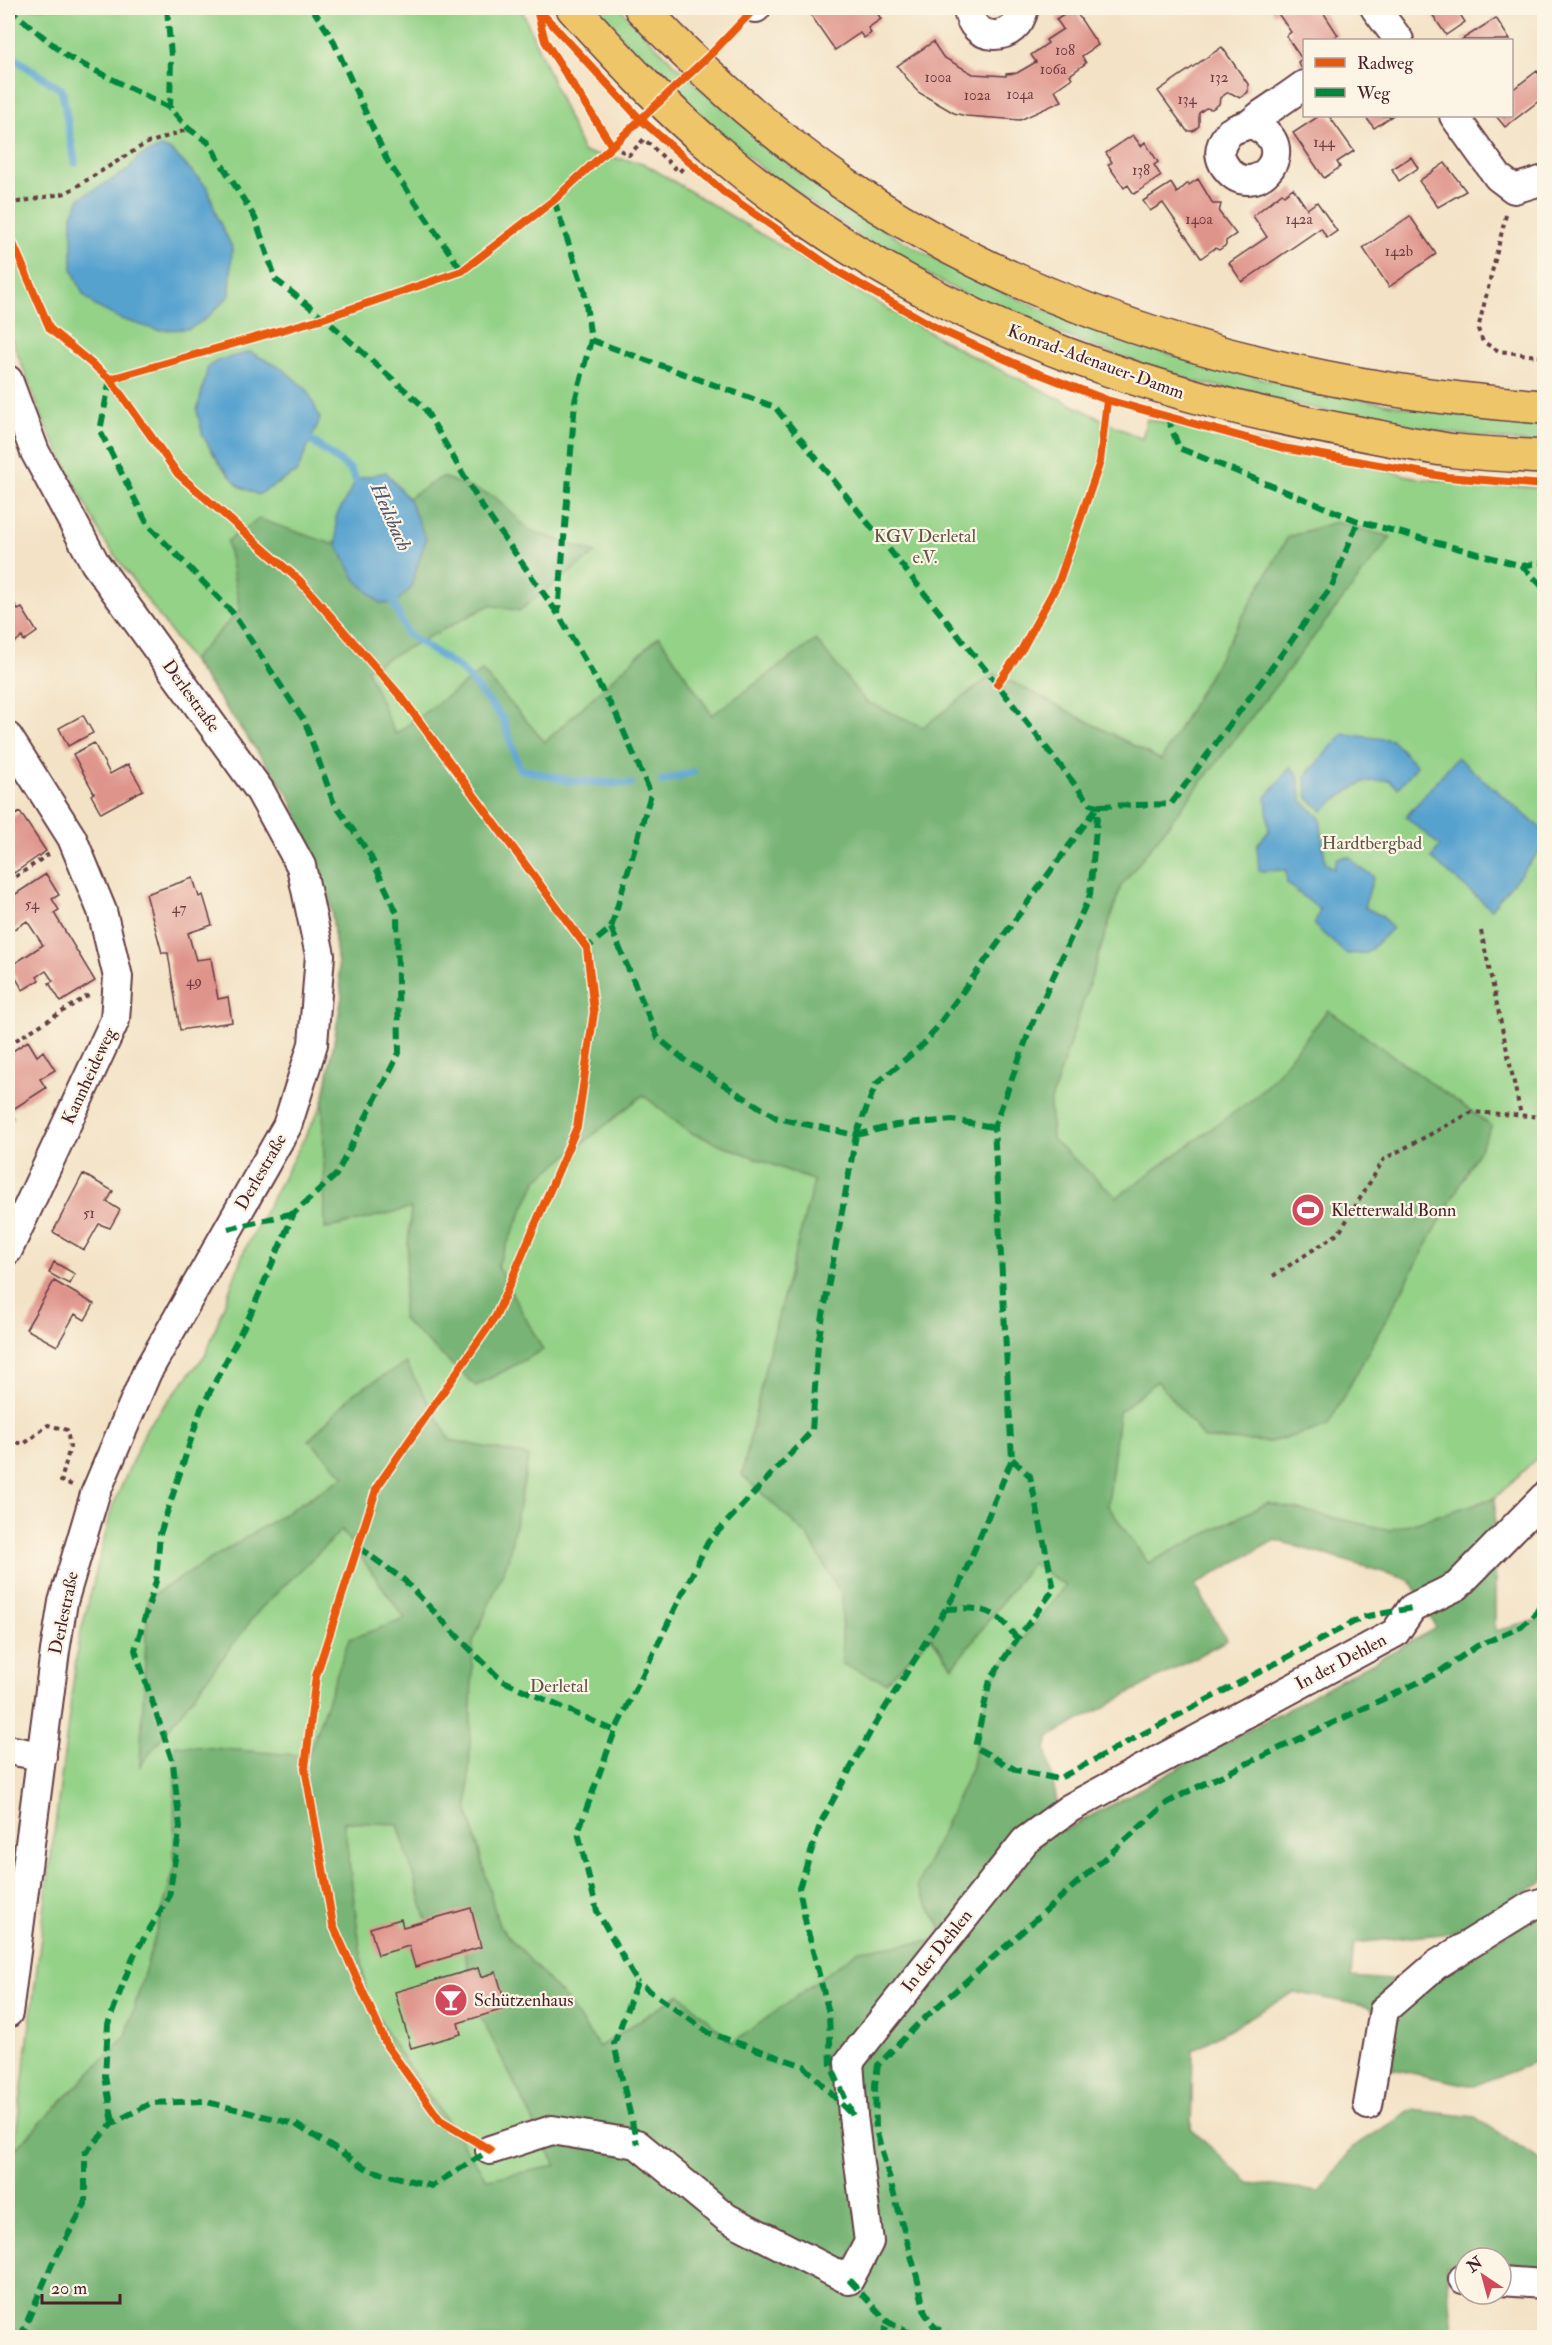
<svg xmlns="http://www.w3.org/2000/svg" width="1552" height="2345" viewBox="0 0 1552 2345" font-family="'IM FELL Double Pica',serif">
  <style>
    .green { fill: #94d288; stroke: #6f785a; stroke-width: 1.5 }
    .forest { fill: #77b474; stroke: #606a50; stroke-width: 1.5; fill-rule: evenodd }
    .water { fill: #56a2cf; stroke: #50607d; stroke-width: 1.5 }
    .lines { fill: none; stroke-linecap: round; stroke-linejoin: round }
    .stream { stroke: #56a2cf; stroke-width: 8 }
    .building { fill: #df948b }
    .minor-casing { stroke: #633c42; stroke-width: 32 }
    .major-casing { stroke: #633c42; stroke-width: 36 }
    .path { stroke: #633c42; stroke-width: 4; stroke-dasharray: 4.5 4.5; stroke-linecap: butt }
    .minor { stroke: #fff; stroke-width: 28 }
    .major { stroke: #eec569; stroke-width: 33 }
    .quiet { stroke: #00873e; stroke-width: 6; stroke-dasharray: 12 6; stroke-linecap: butt }
    .cycleway-casing { stroke: #fcf5e5; stroke-width: 11 }
    .cycleway { stroke: #e8590c; stroke-width: 8 }
    .labels { text-anchor: middle; dominant-baseline: central; stroke-width: 4.5; stroke-linejoin: round; paint-order: stroke }
    .number-label { font-size: 15px; fill: #6f3c43 }
    .street-label { font-size: 18px; fill: #4a1f2b; stroke: #fcf5e5 }
    .park-label { font-size: 18px; fill: #605547; stroke: #fcf5e5 }
    .poi-label { font-size: 18px; fill: #4a1f2b; stroke: #fcf5e5; text-anchor: start }
    .water-label { font-size: 20px; font-style: italic; fill: #4f536d; stroke: #fcf5e5 }
  </style>
  <rect width="100%" height="100%" fill="#fcf5e5"/>
  <filter id="ink" filterUnits="userSpaceOnUse"><feTurbulence type="fractalNoise" baseFrequency=".0167" numOctaves="2"/><feDisplacementMap in="SourceGraphic" scale="12" xChannelSelector="R" yChannelSelector="G"/><feConvolveMatrix kernelMatrix="1 2 1 2 8 2 1 2 1" color-interpolation-filters="sRGB"/></filter>
  <filter id="wash" filterUnits="userSpaceOnUse"><feTurbulence type="fractalNoise" baseFrequency=".008" numOctaves="4" result="noise"/><feDisplacementMap in="SourceGraphic" scale="24" xChannelSelector="R" yChannelSelector="G"/><feGaussianBlur stdDeviation="1.35" result="paint"/><feColorMatrix in="noise" values="0 0 0 0 0 0 0 0 0 0 0 0 0 0 0 0 0 1.4 0 .05"/><feComposite in="paint" operator="in"/></filter>
  <g filter="url(#wash)">
    <rect width="100%" height="100%" fill="#f3e2c5"/>
    <path class="green" d="M8,8H521L583,152L643,163L839,281L970,355L1142,439L1147,419L1423,479L1544,488V1451L1495,1498L1390,1531L1267,1503L1075,1631L1028,1776L856,2078L8,2337V2166L14,2150L78,1644L112,1508L147,1427L206,1354L244,1251L323,1103L342,997L330,898L289,795L103,539L44,422L8,329Z
      M593,8H620C655,48 696,85 737,120C759,139 782,159 805,177C1023,337 1280,397 1544,425V445L1387,425L1176,377L988,307L876,247L765,171L679,97Z"/>
    <path class="forest" d="M442,477L495,497L529,530L595,553L519,611L490,605L367,669L395,734L482,671L545,742L659,636L712,715L816,640L865,701L923,727L995,673L1161,760L1288,537L1335,522L1391,537L1121,886L1050,1104L1052,1139L1117,1197L1251,1100L1271,1081L1328,1010L1492,1126L1327,1427L1270,1442L1205,1439L1157,1381L1119,1412L1108,1506L1148,1563L1267,1503L1390,1530L1495,1498V1631L1544,1619V1882L1451,1933L1354,1943L1351,1977L1431,1983L1544,1909V2049L1537,2062L1473,2086L1392,2069L1394,2033L1369,2007L1294,1992L1193,2050L1191,2129L1249,2183L1320,2192L1353,2147L1412,2110L1475,2117L1544,2163V2272L1501,2269V2258H1465V2266L1446,2265L1454,2338H8V2166L14,2150L126,2036L174,1870L175,1745L308,1756L349,1639L405,1619L342,1530L260,1609L140,1766L148,1598L345,1476L309,1440L354,1393L406,1363L450,1440L529,1456L508,1560L473,1642L468,1809L499,1926L566,2000L599,2047L680,1994L733,2043L859,1950L948,1939L917,1886L971,1769L990,1680L1065,1586L1032,1563L953,1667L931,1637L886,1682L842,1664V1596L807,1535L742,1475L767,1359L814,1181L689,1132L643,1095L537,1180L497,1266L543,1350L476,1386L402,1319L411,1208L325,1229L323,1103L342,997L330,898L289,795L192,660L240,610L227,541L259,519L332,544ZM1275,1540L1410,1580L1436,1628L1063,1831L1046,1749L1049,1737L1227,1640L1195,1585ZM344,1822L398,1824L426,1918L462,1942L481,2017L556,2166L487,2179L393,2044L366,1994Z"/>
    <path class="water" d="M161,147L172,151L208,188L217,217L232,247L230,295L206,319L189,329L157,330L121,319L95,306L83,294L72,269V215L80,198L127,171L138,157Z
      M250,352L283,369L308,391L320,419L297,472L258,495L239,486L219,463L203,436L197,411L208,367L217,361Z
      M386,472L409,500L426,539L410,589L394,604L380,603L356,580L337,546L336,517L357,479Z
      M1343,734L1392,740L1417,766L1398,788L1389,780L1363,782L1338,798L1323,811L1308,798L1305,776Z
      M1457,757L1544,831V846L1491,909L1431,858L1440,846L1406,817Z
      M1291,767L1298,775L1302,801L1320,818L1325,862L1334,869L1337,858L1350,857L1360,868L1374,876L1364,907L1382,916L1392,928L1367,953L1346,954L1314,925L1320,910L1287,883L1286,870L1259,871L1257,845L1269,831L1266,797Z"/>
    <g class="lines">
      <path class="stream" d="M8,54L62,90L75,163
        M305,436L350,469L360,488
        M394,594V604L407,634L461,669L503,719L520,769L569,781L631,784
        M662,781L693,772"/>
    </g>
    <g id="blocks">
      <path class="building" d="M806,8H874L881,19L868,28L871,33L864,38L860,33L835,50Z
        M1073,8H1089L1078,15L1098,45L1082,56L1086,63L1070,75L1072,78L1055,90L1062,101L1020,120L966,116L954,113L918,92L897,66L933,42L943,57L973,74L1006,76V74L1017,73L1036,62L1031,55L1048,43L1046,40L1063,29L1056,19Z
        M1270,8H1327L1328,9L1323,12L1338,35L1334,38L1336,40H1304V72L1298,62L1302,59L1286,36L1291,32L1277,12L1274,14Z
        M1441,8H1456L1465,22L1446,35L1432,14Z
        M1496,18L1510,40H1461Z
        M1222,47L1248,84V92L1240,98L1231,93H1227L1220,98L1219,104L1212,109L1206,108L1199,113V126L1193,131H1187L1158,91Z
        M1537,71L1544,81V97L1505,127L1496,116H1512V90Z
        M1319,116H1329L1354,151L1337,162L1340,167L1324,178L1293,133Z
        M1365,116H1392L1374,128Z
        M1133,135L1141,146L1145,142L1158,162L1154,165L1161,176L1134,194L1128,185L1124,188L1108,165L1112,162L1106,153Z
        M1411,157L1418,168L1399,181L1392,169Z
        M1445,163L1466,191L1438,207L1419,181Z
        M1198,179L1213,204H1221L1219,212L1236,234L1226,241V245L1219,250L1215,248L1201,258L1163,203L1150,211L1143,201L1171,183L1177,193L1188,183L1189,185Z
        M1293,188L1307,209L1317,202L1337,231L1327,238L1321,228L1242,282L1229,263L1267,237L1253,216L1282,193L1284,195Z
        M1410,216L1436,254L1389,287L1363,248Z
        M8,594L18,610L22,608L37,632L24,641L22,637L8,647Z
        M83,715L93,733L68,746L59,728Z
        M94,743L110,774L128,764L143,790L101,813L91,795L94,793L73,754Z
        M20,812L46,851L14,873L8,863V817L9,819Z
        M46,874L59,895L52,899L59,910L54,913L95,981L61,1002L49,983L53,981L46,971L37,977L39,980L23,990L9,967L43,945L27,921L8,933V899Z
        M193,878L199,897L203,895L212,925L188,933L196,960L211,958L218,999L228,997L232,1022L180,1030L168,953H162L146,894Z
        M28,1041L37,1056L43,1051L55,1070L40,1079L46,1088L10,1111L15,1118L8,1123V1054Z
        M83,1174L113,1191L107,1202L120,1210L110,1228L99,1224L84,1250L53,1232Z
        M54,1262L75,1274L69,1284L49,1273Z
        M54,1281L94,1304L85,1320L75,1314L57,1346L26,1329Z
        M471,1908L481,1947L415,1967L409,1946L378,1955L370,1928L401,1919L403,1927Z
        M478,1968L481,1977L496,1972L507,2008L458,2023L461,2034L411,2048L395,1992Z"/>
    </g>
  </g>
  <g filter="url(#ink)">
    <use href="#blocks" fill-opacity="0" stroke="#633c42" stroke-width="1.5"/>
    <g class="lines">
      <defs>
        <path id="minor" d="M755,8H756
          M968,8C971,44 1017,44 1024,8
          M1375,8L1399,40
          M1454,116L1498,177L1514,189L1544,180
          M1247,125C1254,124 1258,127 1264,131C1296,156 1252,201 1227,169C1221,162 1218,153 1222,144C1224,139 1227,135 1230,132C1236,128 1241,127 1247,125C1252,123 1258,117 1262,114C1276,105 1290,95 1304,85
          M8,380L35,452L95,563L260,791L301,866L320,955L313,1044L287,1126L147,1372L95,1494L63,1602L55,1651L8,2013
          M8,737L72,838L102,911L118,977L115,1020L8,1250
          M8,1750L42,1756
          M1368,2105L1384,2010L1436,1965L1531,1906L1544,1902
          M490,2150L552,2130L637,2144L727,2218L849,2280L869,2242L853,2116L849,2062L1025,1841L1070,1808L1395,1633L1412,1608L1457,1586L1544,1497
          M1463,2279H1465
          M1501,2281L1544,2284"/>
        <path id="major" d="M573,8C618,58 665,108 718,152C901,307 1125,392 1358,433C1391,439 1423,447 1456,451C1485,454 1515,455 1544,457
          M641,8C703,73 770,133 844,184C1048,323 1300,389 1544,407"/>
      </defs>
      <use href="#minor" class="minor-casing"/>
      <use href="#major" class="major-casing"/>
      <path class="path" d="M612,146L629,155L644,139L679,172L687,164
        M8,204L66,193L145,144L189,129
        M1506,215L1478,329L1483,342L1499,351L1544,357
        M8,882L49,854
        M1481,931L1521,1115
        M8,1045L89,995
        M1273,1276L1339,1233L1384,1159L1472,1112L1544,1117
        M8,1441L24,1444L48,1425L67,1430L70,1447L61,1481L72,1485"/>
      <use href="#minor" class="minor"/>
      <use href="#major" class="major"/>
      <path class="quiet" d="M8,8L68,57L170,108L189,129L208,142L255,218L276,280L324,318L424,407L481,505L558,614L616,714L651,794L611,928L587,948
        M167,8L171,56L170,108
        M312,8L332,38L388,162L462,271
        M554,200L584,290L591,340L575,401L558,614
        M591,340L775,407L997,684L1090,804L1098,806L1090,895L1032,1024L994,1127L1012,1459L958,1589L871,1731L821,1822L799,1888L806,1924L829,2013L831,2066L853,2116L804,2066L709,2033L637,1982
        M110,379L100,431L148,525L232,612L305,722L333,801L370,855L397,913L399,1053L336,1175L294,1213L250,1315L201,1409L160,1534L156,1581L135,1650L173,1763L180,1827L169,1897L134,1955L108,2024L105,2076L113,2123
        M1167,416L1179,448L1358,521L1522,566L1544,588
        M1522,566L1544,562
        M611,928L658,1038L686,1061L777,1118L856,1135L818,1343L812,1431L708,1542L615,1731L578,1832L597,1911L637,1982L614,2044L637,2144
        M856,1135L876,1084L926,1042L1098,806L1171,804L1332,586L1358,521
        M856,1135L896,1125L952,1120L994,1127
        M228,1229L294,1213
        M1012,1459L1030,1476L1054,1589L1017,1639L990,1680L975,1747L1016,1770L1058,1779L1363,1617L1412,1608
        M358,1547L404,1580L460,1639L501,1680L615,1731
        M946,1609C983,1607 995,1608 1017,1639
        M849,2280L888,2322L920,2338
        M20,2338L52,2264L85,2204V2153L113,2123L151,2103L203,2101L295,2124L369,2170L432,2186L490,2150L488,2148
        M882,2338L888,2322
        M957,2338L935,2328L925,2313L917,2277L876,2130L875,2085L878,2065L918,2024L1167,1803L1187,1792L1436,1674L1477,1646L1521,1627L1536,1613L1544,1599"/>
      <defs>
        <path id="cycleway" d="M537,8L639,118L725,193L835,270L940,330L1032,371L1107,400L1283,448L1447,477L1544,485
          M537,10L545,41L612,146
          M8,232L50,329L110,379L178,474L299,580L402,698L587,948L594,1012L577,1127L496,1316L377,1487L316,1676L305,1768L333,1925L387,2046L440,2120L490,2150
          M110,379L324,318L462,271L554,200L713,52L755,8
          M997,684L1022,649L1059,581L1100,462L1107,400"/>
      </defs>
      <use href="#cycleway" class="cycleway-casing"/>
      <use href="#cycleway" class="cycleway"/>
    </g>
  </g>
  <defs>
    <symbol id="stadium-disc" viewBox="-11 -11 22 22"><circle r="9.5" fill="#d1495b" stroke="#fcf5e5"/><path d="M0-5a6.5 5 0 1 0 0 10a6.5 5 0 1 0 0-10ZM-3.5-1.8h7v3.6h-7Z" fill="#fff"/></symbol>
    <symbol id="bar-disc" viewBox="-11 -11 22 22"><circle r="9.5" fill="#d1495b" stroke="#fcf5e5"/><path d="M-6-5H6L.8 .8V4.5H3.5V6h-7V4.5H-.8V.8Z" fill="#fff"/></symbol>
  </defs>
  <g fill-rule="evenodd">
    <use href="#stadium-disc" x="1289" y="1191" width="38" height="38"/>
    <use href="#bar-disc" x="432" y="1981" width="38" height="38"/>
  </g>
  <g class="labels">
    <g class="number-label">
      <text x="1065" y="50">108</text>
      <text x="1053" y="69">106a</text>
      <text x="938" y="77">100a</text>
      <text x="1219" y="77">132</text>
      <text x="1020" y="94">104a</text>
      <text x="977" y="95">102a</text>
      <text x="1187" y="99">134</text>
      <text x="1324" y="142">144</text>
      <text x="1141" y="170">138</text>
      <text x="1199" y="219">140a</text>
      <text x="1299" y="219">142a</text>
      <text x="1399" y="251">142b</text>
      <text x="32" y="904">54</text>
      <text x="179" y="908">47</text>
      <text x="194" y="981">49</text>
      <text x="89" y="1213">51</text>
    </g>
    <g class="street-label">
      <text transform="translate(1096 362) rotate(20)">Konrad-Adenauer-Damm</text>
      <text transform="translate(191 696) rotate(54)">Derlestraße</text>
      <text transform="translate(89 1076) rotate(-65)">Kannheideweg</text>
      <text transform="translate(261 1172) rotate(-60)">Derlestraße</text>
      <text transform="translate(64 1613) rotate(-78)">Derlestraße</text>
      <text transform="translate(1341 1662) rotate(-28)">In der Dehlen</text>
      <text transform="translate(937 1951) rotate(-51)">In der Dehlen</text>
    </g>
    <g class="park-label">
      <text x="925" y="536">KGV Derletal<tspan x="925" dy="21">e.V.</tspan></text>
      <text x="1372" y="843">Hardtbergbad</text>
      <text x="559" y="1686">Derletal</text>
    </g>
    <g class="poi-label">
      <text x="1331" y="1210">Kletterwald Bonn</text>
      <text x="474" y="2000">Schützenhaus</text>
    </g>
    <g class="water-label">
      <text transform="translate(391 517) rotate(66)">Heilsbach</text>
    </g>
  </g>
  <rect width="1552" height="2345" fill="none" stroke="#fcf5e5" stroke-width="30"/>
  <rect x="1303" y="39" width="210" height="78" fill="#fcf5e5" stroke="#b59f9b" stroke-width="1.5"/>
  <rect x="1315" y="58" width="30" height="9" fill="#e8590c" stroke="#b59f9b" stroke-width="1.5"/>
  <text x="1357" y="69" font-size="18" fill="#4a1f2b">Radweg</text>
  <rect x="1315" y="88" width="30" height="9" fill="#00873e" stroke="#b59f9b" stroke-width="1.5"/>
  <text x="1357" y="99" font-size="18" fill="#4a1f2b">Weg</text>
  <g transform="translate(1483 2276) rotate(324)"><circle r="28" fill="#fcf5e5" stroke="#b59f9b" stroke-width="1.5"/>
  <path d="M0-4.5L10 22L0 15L-10 22Z" fill="#d1495b"/>
  <text y="-9" font-size="16" font-weight="bold" text-anchor="middle" fill="#4a1f2b">N</text>
  </g>
  <path d="M42 2294v9h78v-9" fill="none" stroke="#4a1f2b" stroke-width="3"/>
  <text x="51" y="2294" font-size="18" fill="#4a1f2b" stroke="#fcf5e5" stroke-width="4.5" paint-order="stroke">20 m</text>
</svg>
